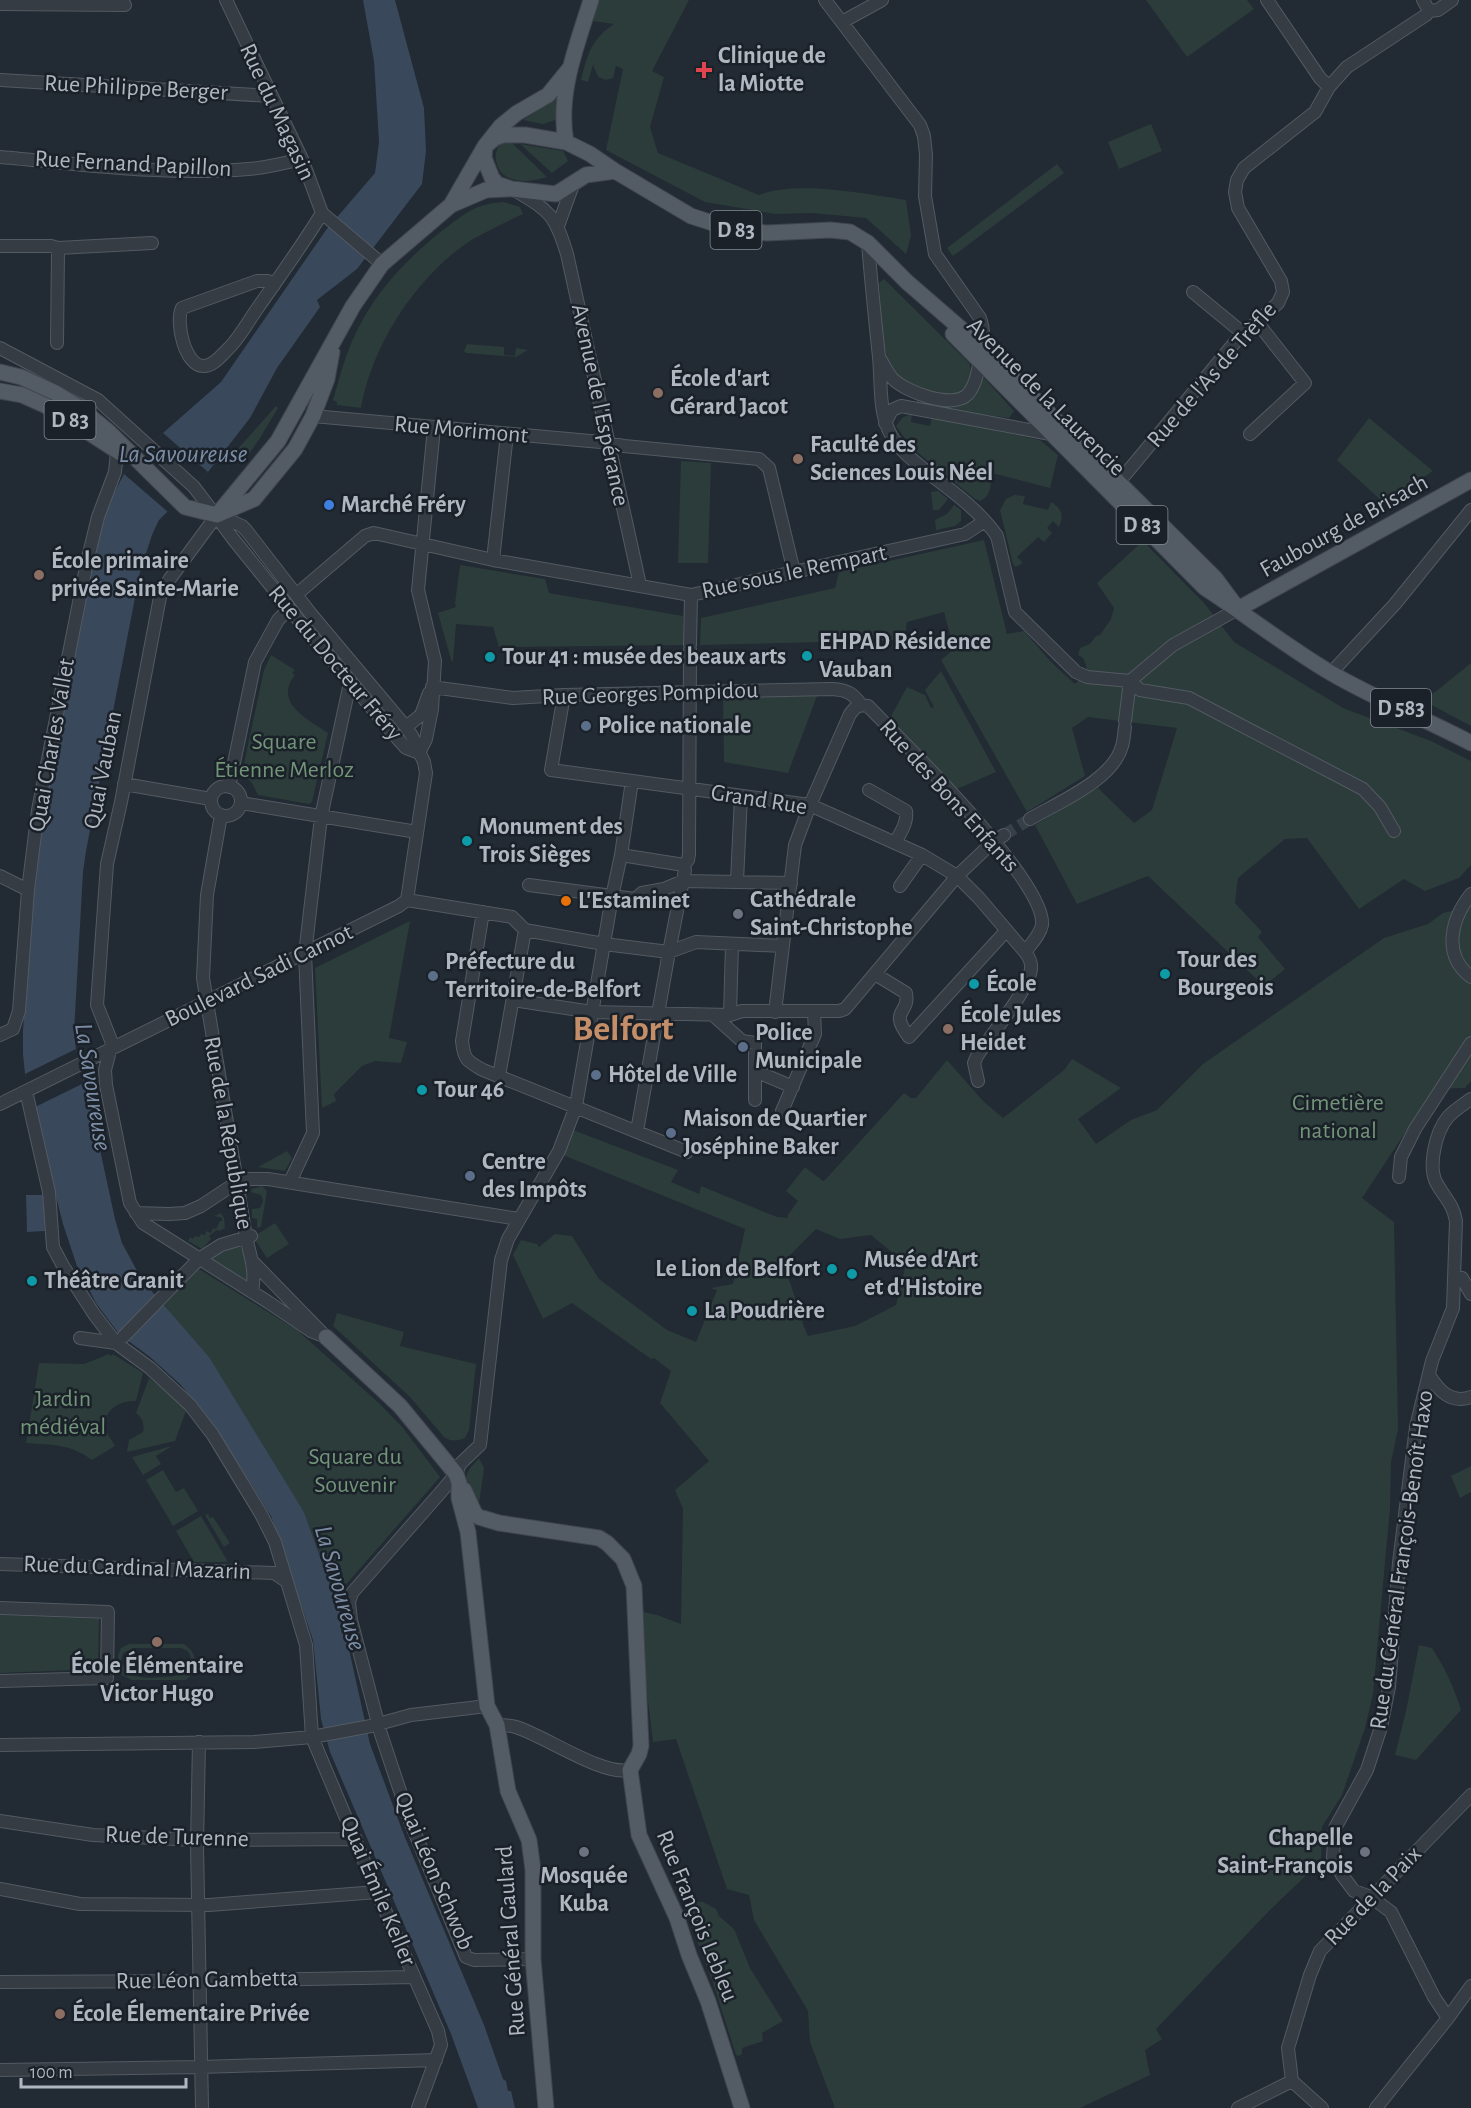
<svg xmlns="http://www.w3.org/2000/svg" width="1471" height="2108" viewBox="0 0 1471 2108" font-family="'Alegreya Sans',sans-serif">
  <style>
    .green { fill: #2b3c3b; fill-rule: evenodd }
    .water { fill: #39485b }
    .pier { fill: #222a33 }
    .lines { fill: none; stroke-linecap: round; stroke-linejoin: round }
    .minor-tunnel { stroke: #373f48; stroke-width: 12; stroke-dasharray: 12 6; stroke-linecap: butt }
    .minor-casing { stroke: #535a62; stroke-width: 14 }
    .major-casing { stroke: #3f454e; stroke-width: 17 }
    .minor { stroke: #353c44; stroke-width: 12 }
    .major { stroke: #535b64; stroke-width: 15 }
    .health-dot { fill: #e0444e; stroke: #1b2129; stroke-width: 2 }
    .education-dot { fill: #8d6e63; stroke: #1b2129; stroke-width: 2 }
    .shop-dot { fill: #3f7fe0; stroke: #1b2129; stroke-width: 2 }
    .culture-dot { fill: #0f9aa8; stroke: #1b2129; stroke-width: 2 }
    .service-dot { fill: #5c6f8a; stroke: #1b2129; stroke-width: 2 }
    .food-dot { fill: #e8710a; stroke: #1b2129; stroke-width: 2 }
    .worship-dot { fill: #6b7280; stroke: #1b2129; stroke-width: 2 }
    .labels { text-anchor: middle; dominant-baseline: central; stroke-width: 5; stroke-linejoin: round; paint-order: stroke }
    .shield { fill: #1b2129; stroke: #838a93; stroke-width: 1.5 }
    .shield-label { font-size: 22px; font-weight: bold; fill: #b0b7c1 }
    .poi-label { font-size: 24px; font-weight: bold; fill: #b0b7c1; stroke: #1b2129; text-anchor: start }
    .street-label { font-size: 24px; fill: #b0b7c1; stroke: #1b2129 }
    .park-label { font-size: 24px; fill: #729479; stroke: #1b2129 }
    .water-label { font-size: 26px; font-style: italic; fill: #7c8ea6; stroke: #1b2129 }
    .town-label { font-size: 36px; font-weight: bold; fill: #c38e68; stroke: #1b2129 }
  </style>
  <rect width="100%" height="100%" fill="#222a33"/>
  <path class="green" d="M599,0H689L652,71L664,77L650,127L658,153L759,195C796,180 866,194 906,200L911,236L906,254L866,218L812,213L775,214L705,202L606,150L623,69L616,66L613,78L606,80L598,77L593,65L588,82L581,80C587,55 592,38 614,24L586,20Z
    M1146,0H1247L1254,9L1187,57Z
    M561,88L558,119L543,124L523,120L543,107Z
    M1151,124L1162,151L1119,169L1108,142Z
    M504,142H511L547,177C534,181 522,183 509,178C495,173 490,149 504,142Z
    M520,144L563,151L568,161L552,173Z
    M1057,164L1064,173L953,256L947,248Z
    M504,202L520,207L523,214C506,222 489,230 473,239C418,274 372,344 361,408L337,405V402L333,400C339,380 344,359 353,339C373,294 405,260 443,230C466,213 474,204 504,202Z
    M884,279L969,363L972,374L963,393C948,397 942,395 927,391C912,388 897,380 890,366C881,347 881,304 879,283Z
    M467,344L504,347V355L515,356L516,348L528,350L516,357L466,353L464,351Z
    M984,378L1014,411L1009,418L980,414L975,415L917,403V399L973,395Z
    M276,406L278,408L260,438L247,457L244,458L236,451Z
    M912,414L911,422L930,426L932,417L1040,440L1058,455L1050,488L960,465L957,474L991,483C990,492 988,497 980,501L975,499L911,447L896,426L903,417Z
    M1369,418L1433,471L1384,503L1337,460Z
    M681,461L711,463L708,563H678Z
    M938,491L948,499L939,510H933L931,492Z
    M1014,495L1025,496L1023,504L1048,510L1051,502C1062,508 1064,516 1059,527L1053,521L1047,528L1052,533L1044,542L1038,537L1017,557L1023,563L1015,567L1013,564L1000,510L1006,499Z
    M954,505L961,510V521L955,526L936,530L935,520L947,514Z
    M984,540L1007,634L1024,631L1053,664L1075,684L1087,673C1086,665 1086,658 1078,655L1080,648L1090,644L1096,636L1100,635L1111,619L1114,608L1097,583L1143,541L1204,603L1234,642L1343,708L1431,741L1471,761V865L1459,878L1425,891L1404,879L1359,909L1307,838L1285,839L1238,878L1235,903L1262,932L1258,937L1285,969L1264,986L1148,876L1077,904L1035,825L1098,788L1134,823L1152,810L1177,728L1088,717L1072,728L1085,776L1027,812L941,660L954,649L944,612L907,622L904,640L700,645L701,618L835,588L839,572Z
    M460,565L545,579L549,593L683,616V645L499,647L493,627L456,624L453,662L451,660L438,613L456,607L455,603Z
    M271,655L295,670L292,673L295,675C273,703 308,719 328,733L312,802L309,804L258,795L252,783L242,773L264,670Z
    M1471,663V726L1424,701Z
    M941,671L996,772L957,789L890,718L907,687L925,695L931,708L934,707L925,690Z
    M817,696L788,773L724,762L723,698Z
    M1471,906V1081L1465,1088C1441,1088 1438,1089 1422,1107L1362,1198L1394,1222L1398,1429L1391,1462L1390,1508L1373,1694L1365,1728L1342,1795L1322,1827L1321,1861L1269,1911L1156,2029L1162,2039L1145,2050L1150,2075L1080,2108H835L810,2042L808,2011L754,1920L749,1895L727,1889L676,1739L653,1742L646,1685L643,1612L657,1615L681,1624L683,1509L675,1490L709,1461L660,1403L671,1371L654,1358L651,1359L572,1303L543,1319L513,1255L521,1240L537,1244L539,1247L555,1234L572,1236L599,1279L667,1330L696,1342L717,1290L703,1286L711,1288L733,1284L745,1229L563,1155L573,1130L678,1170L671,1182L699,1194L701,1186L777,1217L788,1218L787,1216L798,1201L786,1191L805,1167L823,1181L825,1180L904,1093L911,1098H916L947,1060L983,1101L1003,1118L1064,1070L1072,1059L1121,1088L1078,1119L1096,1144L1131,1120L1157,1110L1203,1064L1384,938L1428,924L1443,913ZM816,1229L840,1239L871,1235L906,1264L896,1305L855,1326L808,1336C797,1312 795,1287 781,1264Z
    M410,921L389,1038L407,1042L401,1063L375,1061L362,1066L334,1094L336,1101L322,1108L315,968Z
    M287,1151L292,1158L285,1171L258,1167Z
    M262,1186L267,1191L261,1227L257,1228V1219L252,1218V1209L260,1208L263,1201L261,1195L251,1192L252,1189Z
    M221,1213L224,1218L225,1228L219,1231L217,1230L209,1236L211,1239L202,1249L188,1241L190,1237L193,1239L195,1236L199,1237L201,1234L205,1235L206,1231L211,1233L213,1228L216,1229L220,1221H222V1218L214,1216Z
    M275,1223L289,1244L267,1258L253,1237Z
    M240,1245L250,1271L248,1282L211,1260L223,1252Z
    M199,1269L297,1330L380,1404L403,1428L440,1477L335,1597L304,1512L164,1305Z
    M337,1313L404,1332L400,1346L476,1364L469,1430L465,1438C458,1441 451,1442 444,1437L410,1397L333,1326Z
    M109,1354L111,1356L113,1354L143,1373L136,1401C118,1400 99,1413 107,1433C109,1437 113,1442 115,1446L92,1460C71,1444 52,1445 26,1443L39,1363L84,1364Z
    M149,1378L171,1395L186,1411L175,1441L127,1452L129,1440L143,1432C145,1424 142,1418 136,1413Z
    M172,1446L156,1456L161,1464L143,1475L132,1457Z
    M479,1458L484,1468L478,1511C472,1503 463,1484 467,1474C469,1468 475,1463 479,1458Z
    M1471,1466V1492L1460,1498L1451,1476Z
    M163,1470L176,1492L184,1488L198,1511L173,1526L146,1480Z
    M208,1514L210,1518L213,1517L230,1543L224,1547L205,1515Z
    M201,1516L228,1562H194L176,1531Z
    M0,1615L99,1619L98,1669L0,1673Z
    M129,1644H184C196,1652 197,1661 192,1675L186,1680H132L120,1674L118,1655L121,1648ZM134,1648H181L188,1651C193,1660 192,1664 187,1673C171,1678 143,1680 128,1674L121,1661L123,1653Z
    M1419,1645L1432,1648C1446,1670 1453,1685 1461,1710L1416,1760L1395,1755L1406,1711Z
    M693,1902H703L716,1909L719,1916L734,1929L750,1968L783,2021L762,2033L763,2041L742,2048V2054L739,2056L736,2055L713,1983L684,1905Z"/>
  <path class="water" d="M363,0H395L424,108L426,151L422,184L357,269L317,300L320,307L277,368L250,418L208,472L159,520L152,535L140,572L86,851L83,872L74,1032L76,1049L88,1094L115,1219L122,1243L142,1280L209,1357L304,1512L342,1618L370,1744L404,1835L484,2025L503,2079L506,2081L508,2091H511L515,2108H478L451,2034L330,1752L321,1719L313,1640L271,1516L217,1430L181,1385L150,1357L119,1334L96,1303L77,1266L63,1224L25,1074L23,1054V1030L35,870L43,813L98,537L110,501L124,474L163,433L221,382L326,230L375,173L379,142L374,61Z
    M26,1195H44L45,1231L27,1232Z"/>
  <path class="pier" d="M163,433L208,472L168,512L124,474Z
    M76,1049L84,1083L33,1108L25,1074Z"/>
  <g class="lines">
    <path class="minor-tunnel" d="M1004,835L1030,819"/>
    <defs>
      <path id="minor" d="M226,0L302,159L322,213L382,264
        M825,0L920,125L924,136L926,155L925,196L935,254L980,318C985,332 983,345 980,359C978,371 976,384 968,394C953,410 905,392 892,378C887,372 884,365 880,359
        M1267,0L1320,78L1329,87
        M1423,0L1429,11
        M0,4L125,5
        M1429,11L1438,10L1452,0
        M842,22L882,0
        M0,80L271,96
        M0,157C82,164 166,176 248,169C266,168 284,163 302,159
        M516,191C550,211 555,215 567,254L640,585
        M558,226L574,182
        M868,243C871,281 875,319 879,357C882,387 877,419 897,444C905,455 917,463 927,472C952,491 979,510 997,536L1015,612L1076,672L1087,677L1130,681
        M0,246H51L58,248L152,243
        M274,285L268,281H257L182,308C175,322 185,367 204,366C213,366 221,356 227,350C239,339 247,323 257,309C279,277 302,246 322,213
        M1193,292L1244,334
        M57,343L58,248
        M0,348L98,400L194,487L234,540L301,623L391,731L406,748L419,753
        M313,416L601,442L624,446L759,459L769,468L794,572
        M885,423L892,410L901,406L1056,435
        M1250,434L1305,383L1257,322
        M1111,483L1119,482L1236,341L1278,303L1283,292L1281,281L1238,208L1235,192L1237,180L1244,168L1315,112L1329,87L1347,67L1426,15L1429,11
        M217,515L169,580L160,597L121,802L107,864L97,1005L112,1043L105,1070L106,1085L130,1203L143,1223L268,1302L311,1331L326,1337
        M218,515L242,526L246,530L311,614L406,727L412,736L424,762L426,773L407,900
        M493,560L507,434
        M297,594L365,536L374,533L493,560L691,595L965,534L985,521
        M690,645L691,595
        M1331,673L1395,604L1471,510
        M1130,681L1140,690L1189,698L1363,789L1380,807L1394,831
        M432,687L513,698L564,695L832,689C847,690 853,693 861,705
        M564,695L551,770L810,805L922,855L957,876L979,898L1025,952C1029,957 1032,962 1031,969C1029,990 990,1036 977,1056L974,1063L978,1081
        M861,705L868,706C901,740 1047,882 1042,925C1040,935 1031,944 1025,952
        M1125,721L1130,681L1173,645L1238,609
        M406,727L421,715L429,693
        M419,753L426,739L432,709L435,661L418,590L434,428
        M124,784L211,799
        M211 801a15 15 0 1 1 30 0a15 15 0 1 1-30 0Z
        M229,787L255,662L278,620L289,609
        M869,790L906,811C908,823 900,833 895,843
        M241,803L417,832
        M221,815L207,895L203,978L246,1237C251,1259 256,1270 252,1292
        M1030,819C1059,802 1113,780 1122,746C1124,740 1124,733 1125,727
        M621,855L684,865
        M684,865L688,860L689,854L690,649
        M0,876L28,890
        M737,881L741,796
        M529,885L635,899L642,893L664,889L683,881L791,883
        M900,886L922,855
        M1471,894C1451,919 1442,955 1471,977
        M407,900L512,917L525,930
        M483,912L462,1041C464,1060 467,1061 483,1070L687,1152
        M525,930L604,944L669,952L696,942L783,946
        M875,974L906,993C910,1015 888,1009 909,1037L1006,931
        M513,1000L592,1012L730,1015L742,1011H839L845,1009L957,876L993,842L1004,835
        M775,1012L795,845L810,805L850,714L855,708L861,705
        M713,1015L742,1041L755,1043V1100
        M730,1015L732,944
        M0,1035L13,1029L19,1011L28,890L38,810L87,562L98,517L115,472L117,452
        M755,1071L793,1087
        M499,1076L525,930
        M26,1091L49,1192L53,1247L63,1266L94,1314L116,1343L150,1368L190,1405L213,1435L261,1514L275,1542L306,1645L312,1737L377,1892L438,2031L441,2045L418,2108
        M0,1104L399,906L407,900
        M782,1111L815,1034L814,1011
        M637,1131L669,952L685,870L684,865
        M1399,1177L1401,1157L1415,1129L1471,1043
        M290,1182L313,1133L305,954L321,817L350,683
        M136,1213L169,1214L185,1213L201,1206L242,1179H268L519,1219
        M253,1262L323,1334
        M1455,1277L1462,1278L1471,1294
        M123,1337L199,1259L221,1245L251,1236
        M80,1338L116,1343
        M1429,1375C1439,1391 1451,1404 1471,1397
        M0,1564L274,1573L286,1581
        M0,1608L108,1612L107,1678L0,1681
        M497,1725C503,1725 510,1725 516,1727C545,1736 602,1776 630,1770
        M199,1742L197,1845L202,2108
        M0,1745L254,1742L312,1737L371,1726L411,1715L487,1706
        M0,1821L93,1835L197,1840L356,1839
        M0,1889L80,1904L209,1905L377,1892
        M533,1959L474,1960L466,1957L410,1821L380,1731L351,1620L349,1602L352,1593L440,1493L456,1474L460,1464L480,1445L501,1260L508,1239L559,1151L576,1106L612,897L621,855L632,781
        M0,1982L199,1981L414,1977
        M1448,2018L1434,1997L1391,1912L1371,1897L1354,1891L1342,1875L1333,1857L1335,1828L1367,1770L1381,1727L1389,1687L1399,1563L1416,1427L1432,1361L1453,1308L1456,1221C1453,1204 1445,1198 1437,1184C1427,1167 1436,1131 1448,1117C1454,1110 1464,1104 1471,1099
        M0,2070L200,2067L436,2060
        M1238,2108L1292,2081
        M1322,2108L1292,2081L1288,2048L1310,1975L1320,1951L1471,1795
        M1376,2108L1448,2018L1471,1986"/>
      <path id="major" d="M566,142C557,94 577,45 591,0
        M615,171L586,175L556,194L512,189L497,184L492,178L484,158L485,146L495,138L503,135H525L566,142L590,154L615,171L691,216L734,230L767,233L830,230L850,232L868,243L907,282L982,347L1215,578L1238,609
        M451,205L485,146L501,126L517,113L548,95L570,68
        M953,334L1205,588C1248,616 1287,647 1331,673C1376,699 1425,719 1471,743
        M0,372L21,377L56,393L80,408L109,432L185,507L217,515
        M0,391L22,395L51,408L122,454
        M219,514L254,499L295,449L313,416L327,379L332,352
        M217,515L278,441L353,306L382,264L451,205L486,190L508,189
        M1238,609L1471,480
        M326,1337L400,1406L456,1474L459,1483V1498L468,1532L487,1706L497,1725L508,1791L529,1840L533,1870V1959L546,2108
        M464,1490L475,1514L479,1517L499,1523L599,1538L607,1543L623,1559L634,1586L641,1746L639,1754L630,1770L639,1835L677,1918L689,1955L708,2001L742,2108"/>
    </defs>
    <use href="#minor" class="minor-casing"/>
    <use href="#major" class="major-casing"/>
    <use href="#minor" class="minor"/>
    <use href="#major" class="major"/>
  </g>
  <path class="health-dot" d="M701 61h6v6h6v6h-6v6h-6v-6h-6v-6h6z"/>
  <g class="education-dot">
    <circle cx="658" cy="393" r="6"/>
    <circle cx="798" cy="459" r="6"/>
    <circle cx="39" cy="575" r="6"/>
    <circle cx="948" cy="1029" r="6"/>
    <circle cx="157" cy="1642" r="6"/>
    <circle cx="60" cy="2014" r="6"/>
  </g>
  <circle class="shop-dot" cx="329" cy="505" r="6"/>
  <g class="culture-dot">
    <circle cx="807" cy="656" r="6"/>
    <circle cx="490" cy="657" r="6"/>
    <circle cx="467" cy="841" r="6"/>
    <circle cx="1165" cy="974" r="6"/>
    <circle cx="974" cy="984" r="6"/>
    <circle cx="422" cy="1090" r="6"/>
    <circle cx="832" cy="1269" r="6"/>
    <circle cx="852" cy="1274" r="6"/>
    <circle cx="32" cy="1281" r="6"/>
    <circle cx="692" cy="1311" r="6"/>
  </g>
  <g class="service-dot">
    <circle cx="586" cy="726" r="6"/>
    <circle cx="433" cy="976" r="6"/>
    <circle cx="743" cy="1047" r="6"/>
    <circle cx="596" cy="1075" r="6"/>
    <circle cx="671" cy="1133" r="6"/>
    <circle cx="470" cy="1176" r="6"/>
  </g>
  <circle class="food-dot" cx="566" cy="901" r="6"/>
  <g class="worship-dot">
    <circle cx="738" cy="914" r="6"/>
    <circle cx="584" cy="1852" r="6"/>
    <circle cx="1365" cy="1852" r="6"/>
  </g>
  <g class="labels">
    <g class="shield">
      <rect x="710.5" y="211" width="51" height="38" rx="4.5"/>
      <rect x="44.5" y="401" width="51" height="38" rx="4.5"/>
      <rect x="1116.5" y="506" width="51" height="38" rx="4.5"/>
      <rect x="1371" y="689" width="60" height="38" rx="4.5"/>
    </g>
    <g class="shield-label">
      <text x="736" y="230">D 83</text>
      <text x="70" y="420">D 83</text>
      <text x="1142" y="525">D 83</text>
      <text x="1401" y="708">D 583</text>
    </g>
    <g class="poi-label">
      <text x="718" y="56">Clinique de<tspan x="718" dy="28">la Miotte</tspan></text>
      <text x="670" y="379">École d'art<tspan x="670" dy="28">Gérard Jacot</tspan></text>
      <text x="810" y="445">Faculté des<tspan x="810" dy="28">Sciences Louis Néel</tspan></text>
      <text x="341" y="505">Marché Fréry</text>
      <text x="51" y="561">École primaire<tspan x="51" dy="28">privée Sainte-Marie</tspan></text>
      <text x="819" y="642">EHPAD Résidence<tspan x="819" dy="28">Vauban</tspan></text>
      <text x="502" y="657">Tour 41 : musée des beaux arts</text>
      <text x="598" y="726">Police nationale</text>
      <text x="479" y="827">Monument des<tspan x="479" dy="28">Trois Sièges</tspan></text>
      <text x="750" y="900">Cathédrale<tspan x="750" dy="28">Saint-Christophe</tspan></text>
      <text x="578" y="901">L'Estaminet</text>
      <text x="1177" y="960">Tour des<tspan x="1177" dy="28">Bourgeois</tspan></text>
      <text x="445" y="962">Préfecture du<tspan x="445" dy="28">Territoire-de-Belfort</tspan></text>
      <text x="986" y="984">École</text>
      <text x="960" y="1015">École Jules<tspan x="960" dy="28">Heidet</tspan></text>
      <text x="755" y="1033">Police<tspan x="755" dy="28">Municipale</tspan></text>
      <text x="608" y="1075">Hôtel de Ville</text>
      <text x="434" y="1090">Tour 46</text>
      <text x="683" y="1119">Maison de Quartier<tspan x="683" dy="28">Joséphine Baker</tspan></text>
      <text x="482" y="1162">Centre<tspan x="482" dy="28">des Impôts</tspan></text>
      <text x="864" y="1260">Musée d'Art<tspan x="864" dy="28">et d'Histoire</tspan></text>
      <text x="820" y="1269" text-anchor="end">Le Lion de Belfort</text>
      <text x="44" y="1281">Théâtre Granit</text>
      <text x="704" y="1311">La Poudrière</text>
      <text x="157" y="1666" text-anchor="middle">École Élémentaire<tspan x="157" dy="28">Victor Hugo</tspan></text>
      <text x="1353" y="1838" text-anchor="end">Chapelle<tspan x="1353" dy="28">Saint-François</tspan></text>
      <text x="584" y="1876" text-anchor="middle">Mosquée<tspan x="584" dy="28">Kuba</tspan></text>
      <text x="72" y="2014">École Élementaire Privée</text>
    </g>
    <g class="street-label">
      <text transform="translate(136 88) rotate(3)">Rue Philippe Berger</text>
      <text transform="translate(277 112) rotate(65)">Rue du Magasin</text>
      <text transform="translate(133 164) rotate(3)">Rue Fernand Papillon</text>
      <text transform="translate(1212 375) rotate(-49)">Rue de l'As de Trèfle</text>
      <text transform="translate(1046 397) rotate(45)">Avenue de la Laurencie</text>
      <text transform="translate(600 405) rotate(78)">Avenue de l'Espérance</text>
      <text transform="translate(461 430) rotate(5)">Rue Morimont</text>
      <text transform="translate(1344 526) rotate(-29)">Faubourg de Brisach</text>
      <text transform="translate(794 572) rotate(-12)">Rue sous le Rempart</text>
      <text transform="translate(335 663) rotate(50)">Rue du Docteur Fréry</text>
      <text transform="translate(650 694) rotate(-2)">Rue Georges Pompidou</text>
      <text transform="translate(52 745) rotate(-80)">Quai Charles Vallet</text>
      <text transform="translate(103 770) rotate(-79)">Quai Vauban</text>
      <text transform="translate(949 796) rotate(48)">Rue des Bons Enfants</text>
      <text transform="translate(759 800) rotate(9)">Grand Rue</text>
      <text transform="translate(259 976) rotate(-26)">Boulevard Sadi Carnot</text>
      <text transform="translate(228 1133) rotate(80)">Rue de la République</text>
      <text transform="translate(1402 1560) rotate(-82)">Rue du Général François-Benoît Haxo</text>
      <text transform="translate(137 1568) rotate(2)">Rue du Cardinal Mazarin</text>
      <text transform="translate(177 1837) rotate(2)">Rue de Turenne</text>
      <text transform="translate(434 1871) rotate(67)">Quai Léon Schwob</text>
      <text transform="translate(378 1891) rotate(67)">Quai Émile Keller</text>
      <text transform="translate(1373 1896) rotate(-46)">Rue de la Paix</text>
      <text transform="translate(697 1916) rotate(68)">Rue François Lebleu</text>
      <text transform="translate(511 1941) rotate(-94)">Rue Général Gaulard</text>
      <text transform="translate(207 1980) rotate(-1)">Rue Léon Gambetta</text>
    </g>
    <g class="park-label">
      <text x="284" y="742">Square<tspan x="284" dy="28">Étienne Merloz</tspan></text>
      <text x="1338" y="1103">Cimetière<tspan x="1338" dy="28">national</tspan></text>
      <text x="63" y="1399">Jardin<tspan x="63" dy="28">médiéval</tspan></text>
      <text x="355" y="1457">Square du<tspan x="355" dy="28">Souvenir</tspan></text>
    </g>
    <g class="water-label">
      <text x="183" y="454">La Savoureuse</text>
      <text transform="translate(93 1087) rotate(81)">La Savoureuse</text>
      <text transform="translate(340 1588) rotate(74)">La Savoureuse</text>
    </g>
    <g class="town-label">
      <text x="623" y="1029">Belfort</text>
    </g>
  </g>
  <path d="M21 2078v9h165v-9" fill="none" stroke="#b0b7c1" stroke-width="3"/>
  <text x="30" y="2078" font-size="18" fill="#b0b7c1" stroke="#1b2129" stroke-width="4.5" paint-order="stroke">100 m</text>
</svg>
